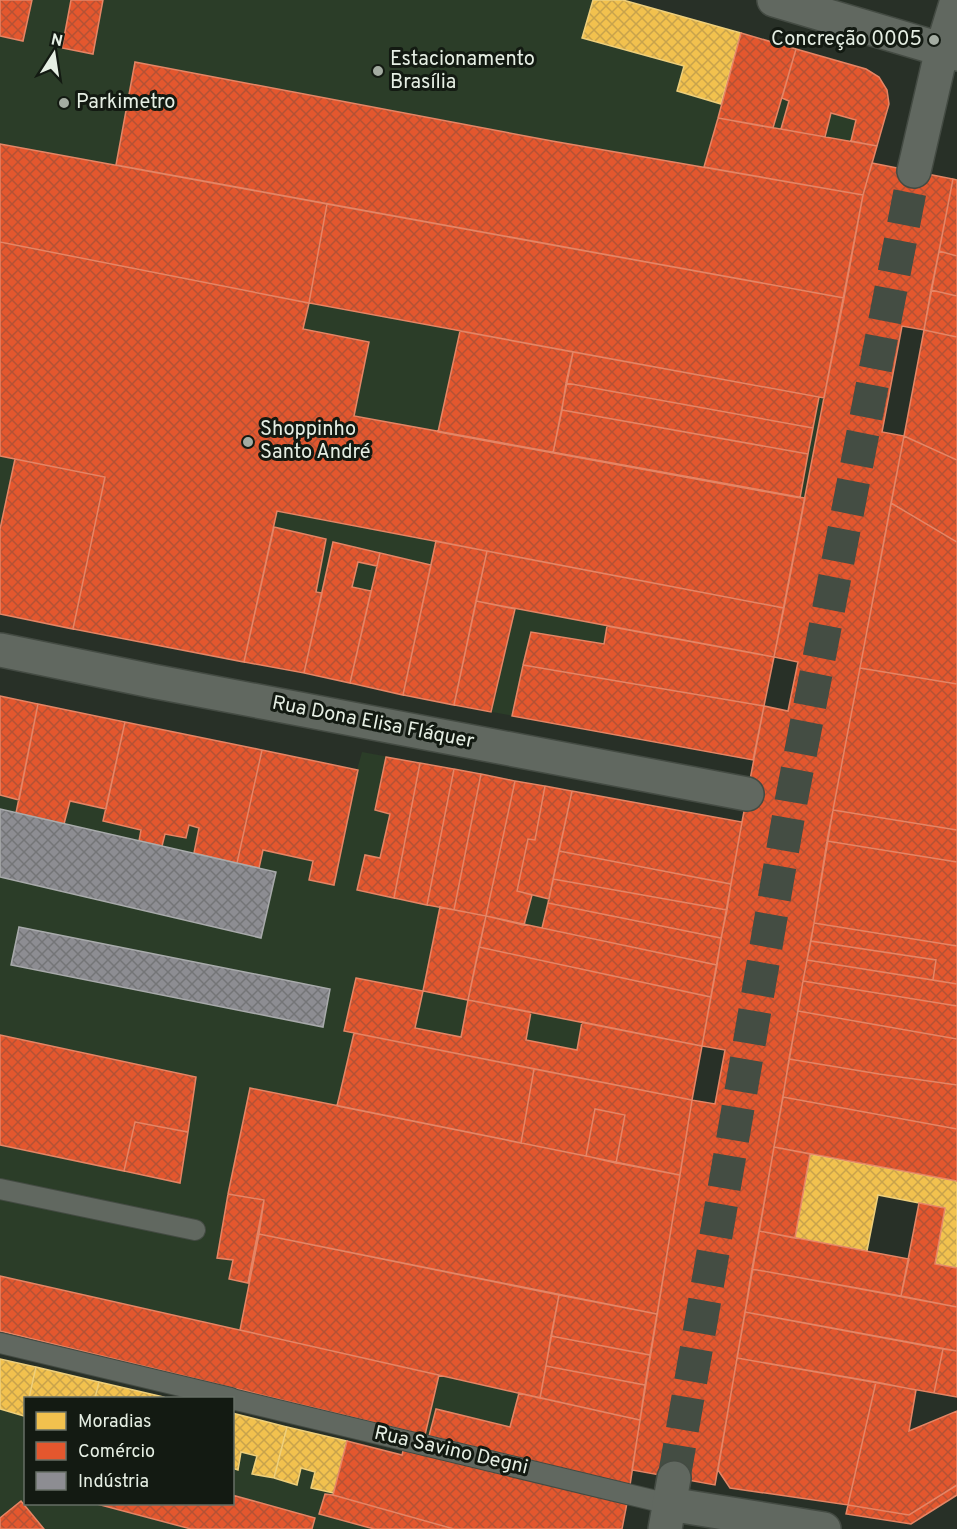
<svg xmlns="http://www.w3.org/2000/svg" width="957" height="1529" viewBox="0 0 957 1529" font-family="Overpass,sans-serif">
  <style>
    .built { fill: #2b3d28 }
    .homes { fill: url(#homes-cross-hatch); stroke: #eecf7b; stroke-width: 1.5 }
    .shops { fill: url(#shops-cross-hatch); stroke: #e58565; stroke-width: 1.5 }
    .industry { fill: url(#industry-cross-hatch); stroke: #a8aaab; stroke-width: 1.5 }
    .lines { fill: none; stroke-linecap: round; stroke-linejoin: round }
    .street-tunnel { stroke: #444d43; stroke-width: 33; stroke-dasharray: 33 16; stroke-linecap: butt }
    .lane-casing { stroke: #444b43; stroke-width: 22 }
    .street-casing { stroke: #444b43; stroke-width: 36 }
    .lane { stroke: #616860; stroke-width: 20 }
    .street { stroke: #616860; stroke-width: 33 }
    .poi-dot { fill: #a4aca2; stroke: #131a12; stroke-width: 2 }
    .labels { text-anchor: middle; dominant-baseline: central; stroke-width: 6; stroke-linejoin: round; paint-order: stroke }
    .poi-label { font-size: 20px; fill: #e6efe4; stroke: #131a12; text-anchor: start }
    .street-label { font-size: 20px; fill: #e6efe4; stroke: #131a12 }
  </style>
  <defs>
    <pattern id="homes-cross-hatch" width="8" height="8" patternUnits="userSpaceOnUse" patternTransform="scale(1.5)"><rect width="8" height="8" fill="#f2c14e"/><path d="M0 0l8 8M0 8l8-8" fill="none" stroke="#c7a34c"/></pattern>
    <pattern id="shops-cross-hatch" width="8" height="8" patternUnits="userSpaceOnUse" patternTransform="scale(1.5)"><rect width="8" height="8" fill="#e4572e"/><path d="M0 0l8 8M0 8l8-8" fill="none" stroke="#b45235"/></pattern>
    <pattern id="industry-cross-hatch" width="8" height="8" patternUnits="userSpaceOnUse" patternTransform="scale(1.5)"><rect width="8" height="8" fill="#8d8d92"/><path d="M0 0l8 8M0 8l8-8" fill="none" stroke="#747577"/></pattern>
  </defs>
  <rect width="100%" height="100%" fill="#283027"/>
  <path class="built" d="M0,0H623L866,69L879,77L887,90L889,104L863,195L753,760L454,705L304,673L0,614Z
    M0,696L357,770L362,752L742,822L692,1100L630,1485L0,1331Z
    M0,1359L170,1398H26V1504H232L233,1413L402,1455L404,1447L627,1503L622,1529H0Z"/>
  <path class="homes" d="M593,0H623L741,33L721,104L677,91L684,66L582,38Z
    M810,1154L957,1181V1268L935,1264L945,1208L878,1195L867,1251L795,1238Z
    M0,1359L36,1367L29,1398H26L24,1416L0,1409Z
    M36,1367L99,1382L95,1398H29Z
    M99,1382L164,1397V1398H95Z
    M232,1413L287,1427L274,1478L252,1474L257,1456L241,1452L238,1470L232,1468Z
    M287,1427L347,1441L334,1493L311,1488L315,1472L301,1468L297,1485L274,1478Z"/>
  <path class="shops" d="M0,0H32L23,41L0,36Z
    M71,0H103L93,54L62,48Z
    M741,33L796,49L773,128L718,118Z
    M796,49L866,69L879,77L887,90L889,104L877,146L851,141L856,120L831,113L825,137L781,129L789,101L782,98Z
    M135,62L552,141L863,195L844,298L116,165Z
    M718,118L877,146L863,195L704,167Z
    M0,144L327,204L309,303L0,242Z
    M872,163L953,179L924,330L902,326L882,432L904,436L833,810L814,923L803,981L715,1485L632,1470L692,1100L715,1104L725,1050L702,1046L742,822L764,706L788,711L798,662L774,657L863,195Z
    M953,179L957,180V256L939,251Z
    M327,204L844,298L824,398L309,303Z
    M0,242L309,303L303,329L369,342L354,416L805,498L784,608L277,511L244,662L73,629L105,477L0,456Z
    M939,251L957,256V296L931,290Z
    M931,290L957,296V337L924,330Z
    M924,330L957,337V460L904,436Z
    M460,331L573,352L553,453L438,432Z
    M573,352L819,397L813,428L566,383Z
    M566,383L813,428L808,454L562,410Z
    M562,410L808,454L800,498L553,453Z
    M904,436L957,460V542L891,503Z
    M15,459L105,477L73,629L0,614V529Z
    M891,503L957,542V684L860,668Z
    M274,527L326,539L316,592L322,593L304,673L244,662Z
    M436,541L487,551L454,705L403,695Z
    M333,542L380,553L377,566L358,562L352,587L371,591L350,683L304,673Z
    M487,551L784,608L774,657L476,601Z
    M380,553L431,565L403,695L350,683Z
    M476,601L515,609L491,712L454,705Z
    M607,626L774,657L764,706L523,665L531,632L604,644Z
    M523,665L764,706L753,760L512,716Z
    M860,668L957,684V830L833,810Z
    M0,696L38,704L19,800L0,795Z
    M38,704L125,722L106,809L70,801L64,824L16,813Z
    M125,722L262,750L237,863L194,853L199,828L189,825L186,838L165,834L162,846L139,841L141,830L103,821Z
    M262,750L358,770L334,885L309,880L313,861L263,850L259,868L237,863Z
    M386,757L420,763L394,898L357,890L365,855L380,858L390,814L375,810Z
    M420,763L454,769L427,905L394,898Z
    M454,769L481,774L454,910L427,905Z
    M481,774L515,781L486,916L454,910Z
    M515,781L545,786L535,840L528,839L517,891L532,895L524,925L486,916Z
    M545,786L572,791L549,899L517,891L528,839L535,840Z
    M572,791L742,822L731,884L559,851Z
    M833,810L957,830V862L827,841Z
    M827,841L957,862V946L814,923Z
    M559,851L731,884L727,910L553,879Z
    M553,879L727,910L721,938L548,903Z
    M548,903L721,938L717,965L542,928Z
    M440,907L486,916L468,1000L423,991Z
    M486,916L717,965L711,997L479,947Z
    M814,923L957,946V984L933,980L936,960L811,941Z
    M811,941L936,960L933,980L807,960Z
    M479,947L711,997L702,1046L468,1000Z
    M807,960L957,984V1006L803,981Z
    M356,978L423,991L415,1028L461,1037L468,1000L531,1012L526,1040L577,1050L582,1022L702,1046L692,1100L344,1031Z
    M803,981L957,1006V1039L798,1011Z
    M798,1011L957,1039V1085L879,1074L789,1059Z
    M354,1033L534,1069L521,1143L337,1106Z
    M0,1035L196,1077L188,1132L135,1122L124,1171L0,1145Z
    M789,1059L879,1074L957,1085V1129L783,1097Z
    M534,1069L692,1100L680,1175L616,1163L625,1115L595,1109L586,1156L521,1143Z
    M250,1088L680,1175L657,1314L259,1234L264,1200L228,1194Z
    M783,1097L957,1129V1181L774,1147Z
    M595,1109L625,1115L616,1163L586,1156Z
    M135,1122L188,1132L180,1183L124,1171Z
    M774,1147L810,1154L795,1238L759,1231Z
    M228,1194L264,1200L248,1283L229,1279L233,1260L217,1258Z
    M919,1203L945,1208L935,1264L957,1268V1307L901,1296Z
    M759,1231L909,1259L901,1296L752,1269Z
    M259,1234L559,1295L540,1398L240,1330Z
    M752,1269L957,1307V1351L745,1312Z
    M0,1276L439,1375L425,1435L0,1331Z
    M559,1295L657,1314L650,1355L551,1336Z
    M745,1312L943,1349L934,1393L737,1358Z
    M551,1336L650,1355L645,1385L546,1366Z
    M943,1349L957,1351V1397L934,1393Z
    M737,1358L876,1382L848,1505L730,1488L718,1470Z
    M546,1366L645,1385L640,1420L540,1398Z
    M876,1382L916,1390L909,1431L957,1411V1485L909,1515L848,1505Z
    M519,1393L640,1420L630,1485L429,1436L436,1409L510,1427Z
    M347,1441L402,1455L404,1447L627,1503L622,1529H454L333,1495Z
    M957,1485V1495L911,1524L846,1514L848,1505L909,1515Z
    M325,1494L333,1495L454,1529H374L319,1514Z
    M232,1495L315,1518L312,1529H191L97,1504H232Z
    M21,1501L44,1529H0V1518Z"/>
  <path class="industry" d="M0,809L276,872L261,938L0,877Z
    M19,927L330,989L323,1027L11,965Z"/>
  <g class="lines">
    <path class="street-tunnel" d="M674,1478L791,802L914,171"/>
    <defs>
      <path id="lane" d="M0,1189L195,1230
        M0,1343L231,1398
        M232,1399L669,1504"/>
      <path id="street" d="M774,0L957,54
        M914,171L942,49L957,0
        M0,650L152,681L747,794
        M669,1504L824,1529
        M665,1529L674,1478"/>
    </defs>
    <use href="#lane" class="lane-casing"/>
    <use href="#street" class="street-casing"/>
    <use href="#lane" class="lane"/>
    <use href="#street" class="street"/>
  </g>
  <g class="poi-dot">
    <circle cx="934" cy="40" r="6"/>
    <circle cx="378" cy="71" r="6"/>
    <circle cx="64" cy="103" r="6"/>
    <circle cx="248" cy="442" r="6"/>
  </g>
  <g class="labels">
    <g class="poi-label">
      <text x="922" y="40" text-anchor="end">Concreção 0005</text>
      <text x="390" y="60">Estacionamento<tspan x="390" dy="23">Brasília</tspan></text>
      <text x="76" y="103">Parkimetro</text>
      <text x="260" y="430">Shoppinho<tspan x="260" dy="23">Santo André</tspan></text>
    </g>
    <g class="street-label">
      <text transform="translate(373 723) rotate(11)">Rua Dona Elisa Fláquer</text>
      <text transform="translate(451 1451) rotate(13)">Rua Savino Degni</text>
    </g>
  </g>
  <rect x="24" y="1397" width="210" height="108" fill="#131a12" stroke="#676f66" stroke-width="1.5"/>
  <rect x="36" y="1412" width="30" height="18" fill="#f2c14e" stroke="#676f66" stroke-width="1.5"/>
  <text x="78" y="1427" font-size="18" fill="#e6efe4">Moradias</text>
  <rect x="36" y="1442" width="30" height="18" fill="#e4572e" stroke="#676f66" stroke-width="1.5"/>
  <text x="78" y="1457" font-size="18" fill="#e6efe4">Comércio</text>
  <rect x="36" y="1472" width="30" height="18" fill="#8d8d92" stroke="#676f66" stroke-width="1.5"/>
  <text x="78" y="1487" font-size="18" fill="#e6efe4">Indústria</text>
  <g transform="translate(54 54) rotate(12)" stroke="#131a12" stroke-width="4.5" paint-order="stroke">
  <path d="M0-4.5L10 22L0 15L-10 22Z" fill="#e6efe4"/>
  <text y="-9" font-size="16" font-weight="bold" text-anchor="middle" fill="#e6efe4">N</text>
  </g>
</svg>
